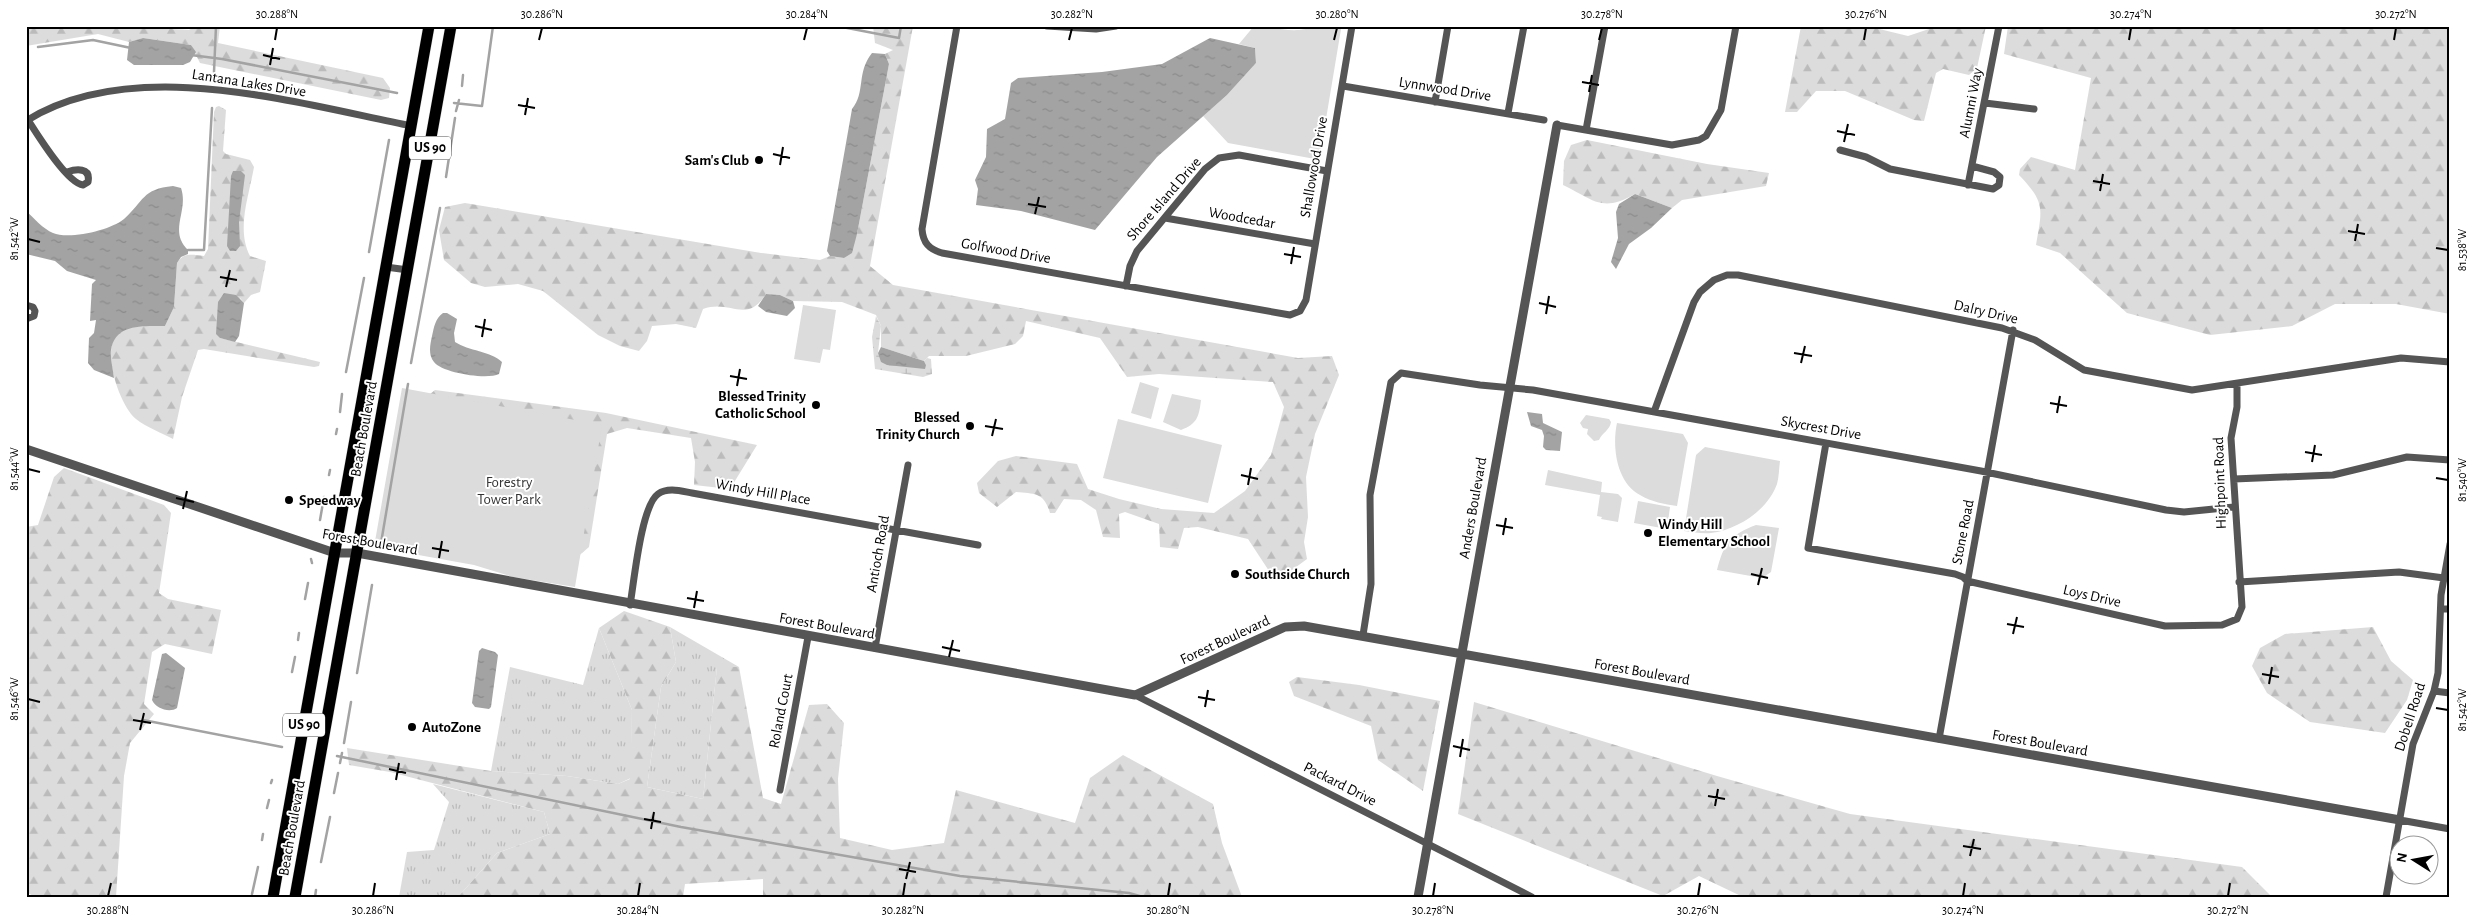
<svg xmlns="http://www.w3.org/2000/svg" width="2476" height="923" viewBox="0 0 2476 923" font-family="'Alegreya Sans',sans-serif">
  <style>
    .grass { fill: url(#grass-tufts) }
    .forest { fill: url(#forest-firs) }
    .wetland { fill: url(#wetland-marsh) }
    .green { fill: #dcdcdc }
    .water { fill: url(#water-ripples) }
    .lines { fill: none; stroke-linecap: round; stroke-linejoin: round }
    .stream { stroke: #a3a3a3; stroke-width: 2.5 }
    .trunk-casing { stroke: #dbdbdb; stroke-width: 12 }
    .minor { stroke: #555; stroke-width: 7 }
    .tertiary { stroke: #555; stroke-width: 9 }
    .trunk { stroke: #000; stroke-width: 11 }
    .ticks { fill: none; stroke: #000; stroke-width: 2 }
    .poi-dot { fill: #000; stroke: #fff; stroke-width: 2 }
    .labels { text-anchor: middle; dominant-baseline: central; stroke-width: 4; stroke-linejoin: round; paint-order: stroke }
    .shield { fill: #fff; stroke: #4c4c4c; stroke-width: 1 }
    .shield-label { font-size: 14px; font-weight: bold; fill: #000 }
    .street-label { font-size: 15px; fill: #000; stroke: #fff }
    .poi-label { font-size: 15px; font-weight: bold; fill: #000; stroke: #fff; text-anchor: start }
    .park-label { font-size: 15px; fill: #333; stroke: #fff }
    .neatline { fill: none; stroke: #000; stroke-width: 2 }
    .ticks-label { font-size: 12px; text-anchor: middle; fill: #000 }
  </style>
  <defs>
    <pattern id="grass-tufts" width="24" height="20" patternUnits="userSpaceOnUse" patternTransform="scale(1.25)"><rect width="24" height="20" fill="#dcdcdc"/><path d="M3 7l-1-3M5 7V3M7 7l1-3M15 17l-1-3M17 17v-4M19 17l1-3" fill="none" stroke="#bbb"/></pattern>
    <pattern id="forest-firs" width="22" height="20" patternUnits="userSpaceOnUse" patternTransform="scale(1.25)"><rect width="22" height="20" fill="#dcdcdc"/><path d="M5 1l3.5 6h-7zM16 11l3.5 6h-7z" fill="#bbb"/></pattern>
    <pattern id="wetland-marsh" width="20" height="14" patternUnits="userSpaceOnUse" patternTransform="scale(1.25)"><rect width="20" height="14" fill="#dcdcdc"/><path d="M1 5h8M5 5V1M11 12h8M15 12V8" fill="none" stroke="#bbb"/></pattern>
    <pattern id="water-ripples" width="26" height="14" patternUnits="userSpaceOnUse" patternTransform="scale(1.25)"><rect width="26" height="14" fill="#a3a3a3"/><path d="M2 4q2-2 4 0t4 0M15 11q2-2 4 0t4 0" fill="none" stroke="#8b8b8b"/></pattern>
  </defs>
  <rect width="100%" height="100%" fill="#fff"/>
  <path class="grass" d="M670,627L739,667H717L703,799L647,787L661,687L676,662Z
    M599,628L632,710L631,778L618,784L567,776L491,771L510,667L583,685Z
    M433,784L544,812L550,834L497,853L458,897H399L407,852L434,850L449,802Z"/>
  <path class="forest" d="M26,26H117L189,30L196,26H220L218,43L383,78L390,88L389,98L381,100L200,63L191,45L143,38L129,42L98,34L26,46Z
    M873,26H913L870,266L893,285L1298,358L1332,356L1339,375L1315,434L1306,477L1308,517L1304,542L1307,559L1292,570L1273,577L1248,539L1198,527L1184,528L1178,549L1160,547L1159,524L1125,512L1119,514L1120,538L1103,537L1096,510L1081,500L1064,499L1055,513H1050C1044,492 1035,494 1016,492L997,507L979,493L977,483L998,461L1016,456L1077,464L1088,489L1119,499L1161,509L1214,513L1245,491L1271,455L1284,407L1273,382L1159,374L1127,377L1100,338L1026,321L1023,336L1015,344L966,356H929L924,361L881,347V326L876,315L842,302L793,301L780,295L766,294C746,325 731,299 703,309L696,328L676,324L652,326L647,341L639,351L620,346L598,335L543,291L518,284L485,287L471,283L444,260L439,230L445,207L465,203L761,253L820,260L830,256L844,258L857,234L889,64L885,54L893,50L875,43Z
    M1801,26H1867L1908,36L1938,26H1986L1977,68L1969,75L1943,69L1936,73L1924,121L1914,120L1845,91H1816L1797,112H1785Z
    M2008,26H2450V314L2396,304H2335L2292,326L2210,335L2127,313L2060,253L2036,245C2042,209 2046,203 2019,175L2020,169L2031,157L2075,170L2091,78L2004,54Z
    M219,106L226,110L223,151L226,154L250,160L254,167C249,196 236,229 250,256L266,261L260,292L251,295L244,303L240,298L220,338L320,362L319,366L314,367L204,349L198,350L182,397L173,439C162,433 146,427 136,419C120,406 101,351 117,335C129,322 150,326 165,326L174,307L177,263C184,252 192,255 204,256L208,249L214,112L216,107Z
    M1587,140L1707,164L1769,173L1766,186L1682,200L1672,208L1635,194C1602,213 1594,200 1563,185L1564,161L1571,145Z
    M435,390L606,413L757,445L730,489L694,485L695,462L691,438L627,428L607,434L589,547L575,559L418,404Z
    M64,468L164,505L171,513L159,593L168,599L221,610L212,654L165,644L152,652L144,704L154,714L130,743L124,776L116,897H35L28,893L26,895V527L38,525L54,477Z
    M624,611L670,627L676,662L661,687L647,787L703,799L717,667H739L763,798L781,804L809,705L827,704L844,723L838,779L840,838L892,850L944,843L956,790L1075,823L1090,778L1123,755L1213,804L1222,843L1242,897H763V879L685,884L683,897H458L497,853L550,834L544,812L390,772L349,765L347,748L491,771L567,776L618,784L630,779L632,710L599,628Z
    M2373,627L2391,661L2413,680L2407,700L2385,733L2310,722L2267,693L2252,666L2260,648L2285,634Z
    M1297,677L1359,685L1440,701L1423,791L1378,760L1371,726L1294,696L1289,682Z
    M1474,702L1717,776L1850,814L2242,867L2272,897H1743L1699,876L1663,896L1458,814Z"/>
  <path class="wetland" d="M876,316L881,326L878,353L926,365L924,361L927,358L931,359L932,374L923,377L875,369L872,337Z"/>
  <path class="green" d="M1254,26C1269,26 1283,31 1299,30C1311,29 1330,20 1341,29L1320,155L1315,159L1228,143L1203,116L1227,95L1256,63L1255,48L1239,44Z
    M803,305L836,310L830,350L823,349L820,363L794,359Z
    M1140,382L1159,388L1151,419L1131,413Z
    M402,388L602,425L575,587L513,577L474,565L374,547Z
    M1172,394L1201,400C1199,417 1197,424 1181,430L1163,422Z
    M1586,415L1609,419L1611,422C1610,430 1602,433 1599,440L1594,441L1587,434L1588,429L1583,428L1580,423Z
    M1118,419L1222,445L1208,503L1103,478Z
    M1617,423L1683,434L1688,443L1677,506C1664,504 1652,502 1640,495C1616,482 1612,446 1617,423Z
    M1705,447L1780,461C1779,468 1779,477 1777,484C1768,510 1737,530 1711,533C1703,534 1693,532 1684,531L1696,455Z
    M1548,470L1602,482L1601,492L1618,494L1622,498L1618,522L1601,519L1602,517L1597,516L1600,495L1545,485Z
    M1638,501L1670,507L1667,529L1634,523Z
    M1756,525L1779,528L1771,572L1762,578L1717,570C1724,543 1730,535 1756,525Z"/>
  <path class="water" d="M143,38L191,45L196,52L190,62L183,65H134L127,60L129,42Z
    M1210,38L1255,48L1256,63L1227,95L1157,157L1095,230L1021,211L976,205L978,189L975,180L986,157L987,129L1005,119L1011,83L1018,78L1102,72L1162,64Z
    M872,53L885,54L889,64L857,234L852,253L844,258L830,256L827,251L852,109C866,92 856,73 872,53Z
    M233,171H241L245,175L239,222L240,246L236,251H230L227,246L231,176Z
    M173,186L181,188C189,211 168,231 188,250V254L181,257L177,263L174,307L165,326C144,326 115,323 111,350C110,358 113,369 114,378L94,370L88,363L89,338L94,333L96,320L90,321L92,284L96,280L67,271L55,261L26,254V211C34,218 43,229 53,233C69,240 111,230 124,219C144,201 142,189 173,186Z
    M1635,194L1672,208L1651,228L1629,244L1616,269L1611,262L1618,238L1616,212L1619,204Z
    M224,293L236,295L244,303L239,336L235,342L220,338L216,334L218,302Z
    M766,294L780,295L793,301L795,308L787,316L766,312L758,306Z
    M443,313H447L457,319L454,333L455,342C469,351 490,351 502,362L499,374C487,380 442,373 434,362C428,355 430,345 432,336C434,327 435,319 443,313Z
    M881,347L924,361L926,365L925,369L887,365L881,362L878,353Z
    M1527,412L1542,414L1543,423L1562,432L1560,451L1546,450L1543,447L1544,436L1542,430L1531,426Z
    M482,648L495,652L498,655L491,707L489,709L475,707L472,703L479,651Z
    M166,653L185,668L177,708C170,713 156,709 152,700L162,654Z"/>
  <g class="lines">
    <path class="stream" d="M837,26L899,38L901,26
      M38,47L93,40L131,48
      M191,55L222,59L397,93
      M214,72L216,26
      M462,86L463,75
      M454,103L482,106L493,26
      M456,111L459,100
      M446,177L455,118
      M188,250H204L212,108
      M369,252L389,140
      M411,363L440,208
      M346,372L364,278
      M340,412L342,394
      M336,434L337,429
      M329,475L330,470
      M320,520L324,497
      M381,543L408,384
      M311,559L312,563
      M305,599L308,583
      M298,640L299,633
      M292,672L295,657
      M357,673L372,585
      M143,720L282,747
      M344,743L351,702
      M337,756L681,827L960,876L1129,893L1143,897
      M340,763L342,753
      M271,783L272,780
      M334,793L338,773
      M267,808L269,800
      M262,840L263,834
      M321,862L330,817
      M252,894L258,867
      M315,897L316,890"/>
    <defs>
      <path id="trunk" d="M273,897L429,26
        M295,897L451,26"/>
    </defs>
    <use href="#trunk" class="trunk-casing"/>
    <path class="minor" d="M957,26L922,229C923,243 929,249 942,253L1290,315L1300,311L1306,300L1352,26
      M1047,26L1096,29L1116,26
      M1343,86L1544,120
      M1435,102L1448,26
      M1985,103L2034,109
      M1508,113L1524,26
      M28,120C37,134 67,183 83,185L88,182C91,167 76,169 67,172
      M26,121C133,54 296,103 412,126
      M1557,125L1672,145L1699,140L1706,136L1721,110L1736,26
      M1586,130L1605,26
      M1840,150L1866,157L1890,169L1993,189L1999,185L2000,177L1994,172L1972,166
      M1968,185L1999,26
      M1165,218L1315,244
      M386,267L408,270
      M1126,286L1130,266L1137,251L1205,169L1219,158L1239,155L1327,171
      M26,305L33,307L35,311L34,316L26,319
      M1654,412L1694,302L1700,292L1714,280L1727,275H1738L2002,328L2035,340L2084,370L2192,390L2401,358L2450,362
      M1826,443L1808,548L1955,574L1963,577L1967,581L2165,626L2222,625L2237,619L2242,607L2231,438L2237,407V384
      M2234,479L2333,475L2407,457L2450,460
      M2239,582L2399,572L2444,578
      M630,605C634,583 641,506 658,494C668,487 681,491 692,493L978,545
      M2441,609H2450
      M1363,635L1371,584L1370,495L1391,382L1401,373L1480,385L1533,390L1981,471L2166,510L2184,512L2234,507
      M875,648L908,465
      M2434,691L2450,693
      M1135,695L1532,897
      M1939,739L2013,330
      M780,790L808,637
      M2400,820L2450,829
      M2386,897L2413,744L2434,691L2438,673L2441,595L2450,544"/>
    <path class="tertiary" d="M26,449L335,553H357L1135,695L1285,627L1304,626L2400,820
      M1418,897L1557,125"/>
    <use href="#trunk" class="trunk"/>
  </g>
  <path class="ticks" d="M275,40L277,28M539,40L542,28M804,40L807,28M1069,40L1072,28M1334,40L1337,28M1599,40L1602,28M1864,40L1866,28M2129,40L2131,28M2394,40L2396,28M263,55L280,59M270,65L273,48M1582,82L1599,85M1589,92L1592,75M518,105L535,108M525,115L528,98M1837,131L1855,135M1844,142L1848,124M773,154L790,158M780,165L783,147M2093,181L2110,184M2100,191L2103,174M1028,204L1046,207M1035,214L1039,197M2348,231L2365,234M28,239L40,242M2355,241L2358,224M2436,248L2448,250M1284,254L1301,257M1291,264L1294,247M220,277L237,280M226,287L230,270M1539,303L1556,307M1546,314L1549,296M475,326L492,330M482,337L485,319M1794,353L1812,356M1801,363L1805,346M730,376L747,379M737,386L740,369M2050,403L2067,406M2057,413L2060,396M985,426L1003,429M992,436L996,419M2305,452L2322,455M2312,462L2315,445M28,469L40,472M1241,475L1258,479M2436,478L2448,480M1248,485L1251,468M176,498L194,502M183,509L187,491M1496,525L1513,528M1503,535L1506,518M432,548L449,551M439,558L442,541M1751,574L1768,578M1758,585L1762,568M687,598L704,601M694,608L697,591M2007,624L2024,627M2013,634L2017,617M942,647L960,651M949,657L953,640M2262,674L2279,677M2269,684L2272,667M1198,697L1215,700M28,699L40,702M1205,707L1208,690M2436,708L2448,710M133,720L151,723M140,730L144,713M1453,746L1470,750M1460,757L1463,739M389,769L406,773M396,780L399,763M1708,796L1725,799M1715,806L1718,789M644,819L661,822M651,829L654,812M1963,846L1981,849M1970,856L1974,839M899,869L916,872M906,879L910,862M108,896L111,883M373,896L375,883M638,896L640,883M903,896L905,883M1168,896L1170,883M1433,896L1435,883M1698,896L1700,883M1963,896L1965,883M2228,896L2230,883"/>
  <g class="poi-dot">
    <circle cx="759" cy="160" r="5"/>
    <circle cx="816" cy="405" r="5"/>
    <circle cx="970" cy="426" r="5"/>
    <circle cx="289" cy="500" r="5"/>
    <circle cx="1648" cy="533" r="5"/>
    <circle cx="1235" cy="574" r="5"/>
    <circle cx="412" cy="727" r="5"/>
  </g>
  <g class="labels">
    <g class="shield">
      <rect x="409" y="136.5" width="42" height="23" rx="4"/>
      <rect x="283" y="713.5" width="42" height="23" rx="4"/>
    </g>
    <g class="shield-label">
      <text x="430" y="148">US 90</text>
      <text x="304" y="725">US 90</text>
    </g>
    <g class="street-label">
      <text transform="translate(249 83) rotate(9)">Lantana Lakes Drive</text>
      <text transform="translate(1445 89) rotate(9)">Lynnwood Drive</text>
      <text transform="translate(1971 103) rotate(-79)">Alumni Way</text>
      <text transform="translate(1314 167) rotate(-80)">Shallowood Drive</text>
      <text transform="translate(1164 199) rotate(-49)">Shore Island Drive</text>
      <text transform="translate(1242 218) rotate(10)">Woodcedar</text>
      <text transform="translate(1006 251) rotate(10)">Golfwood Drive</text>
      <text transform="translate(1986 312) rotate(13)">Dalry Drive</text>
      <text transform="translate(1821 428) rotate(10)">Skycrest Drive</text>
      <text transform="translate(364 429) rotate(-80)">Beach Boulevard</text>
      <text transform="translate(2220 483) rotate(-92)">Highpoint Road</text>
      <text transform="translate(763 492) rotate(10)">Windy Hill Place</text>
      <text transform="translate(1473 508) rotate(-80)">Anders Boulevard</text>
      <text transform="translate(1963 532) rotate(-79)">Stone Road</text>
      <text transform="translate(370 542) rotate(10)">Forest Boulevard</text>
      <text transform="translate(878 554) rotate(-80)">Antioch Road</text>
      <text transform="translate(2092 596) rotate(13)">Loys Drive</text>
      <text transform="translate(827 626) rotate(10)">Forest Boulevard</text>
      <text transform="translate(1225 640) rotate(-25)">Forest Boulevard</text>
      <text transform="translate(1642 672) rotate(10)">Forest Boulevard</text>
      <text transform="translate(781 711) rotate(-79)">Roland Court</text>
      <text transform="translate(2410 717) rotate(-72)">Dobell Road</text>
      <text transform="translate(2040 743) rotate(10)">Forest Boulevard</text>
      <text transform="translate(1340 784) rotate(27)">Packard Drive</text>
      <text transform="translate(292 828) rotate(-80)">Beach Boulevard</text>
    </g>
    <g class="poi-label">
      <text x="749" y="160" text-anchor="end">Sam's Club</text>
      <text x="806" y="396" text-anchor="end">Blessed Trinity<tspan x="806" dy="17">Catholic School</tspan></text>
      <text x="960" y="417" text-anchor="end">Blessed<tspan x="960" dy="17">Trinity Church</tspan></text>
      <text x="299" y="500">Speedway</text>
      <text x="1658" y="524">Windy Hill<tspan x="1658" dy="17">Elementary School</tspan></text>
      <text x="1245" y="574">Southside Church</text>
      <text x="422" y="727">AutoZone</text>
    </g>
    <g class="park-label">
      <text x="509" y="482">Forestry<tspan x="509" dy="17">Tower Park</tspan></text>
    </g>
  </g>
  <rect width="2476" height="923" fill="none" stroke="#ffffff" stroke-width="55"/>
  <g transform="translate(2414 860) rotate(281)"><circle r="24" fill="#ffffff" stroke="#999999"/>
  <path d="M0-4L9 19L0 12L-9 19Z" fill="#000000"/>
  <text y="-8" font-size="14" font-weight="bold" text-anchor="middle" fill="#000000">N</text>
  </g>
  <rect x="28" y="28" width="2420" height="868" class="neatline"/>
  <g class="ticks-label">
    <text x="277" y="18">30.288°N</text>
    <text x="542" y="18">30.286°N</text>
    <text x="807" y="18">30.284°N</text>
    <text x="1072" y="18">30.282°N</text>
    <text x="1337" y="18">30.280°N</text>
    <text x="1602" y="18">30.278°N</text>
    <text x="1866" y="18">30.276°N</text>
    <text x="2131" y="18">30.274°N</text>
    <text x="2396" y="18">30.272°N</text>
    <text transform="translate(14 239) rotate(-90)" y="4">81.542°W</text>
    <text transform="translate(2462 250) rotate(-90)" y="4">81.538°W</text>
    <text transform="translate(14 469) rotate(-90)" y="4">81.544°W</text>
    <text transform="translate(2462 480) rotate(-90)" y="4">81.540°W</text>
    <text transform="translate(14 699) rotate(-90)" y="4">81.546°W</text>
    <text transform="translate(2462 710) rotate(-90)" y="4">81.542°W</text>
    <text x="108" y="914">30.288°N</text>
    <text x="373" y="914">30.286°N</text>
    <text x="638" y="914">30.284°N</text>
    <text x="903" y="914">30.282°N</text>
    <text x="1168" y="914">30.280°N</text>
    <text x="1433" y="914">30.278°N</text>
    <text x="1698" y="914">30.276°N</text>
    <text x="1963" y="914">30.274°N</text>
    <text x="2228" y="914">30.272°N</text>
  </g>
</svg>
